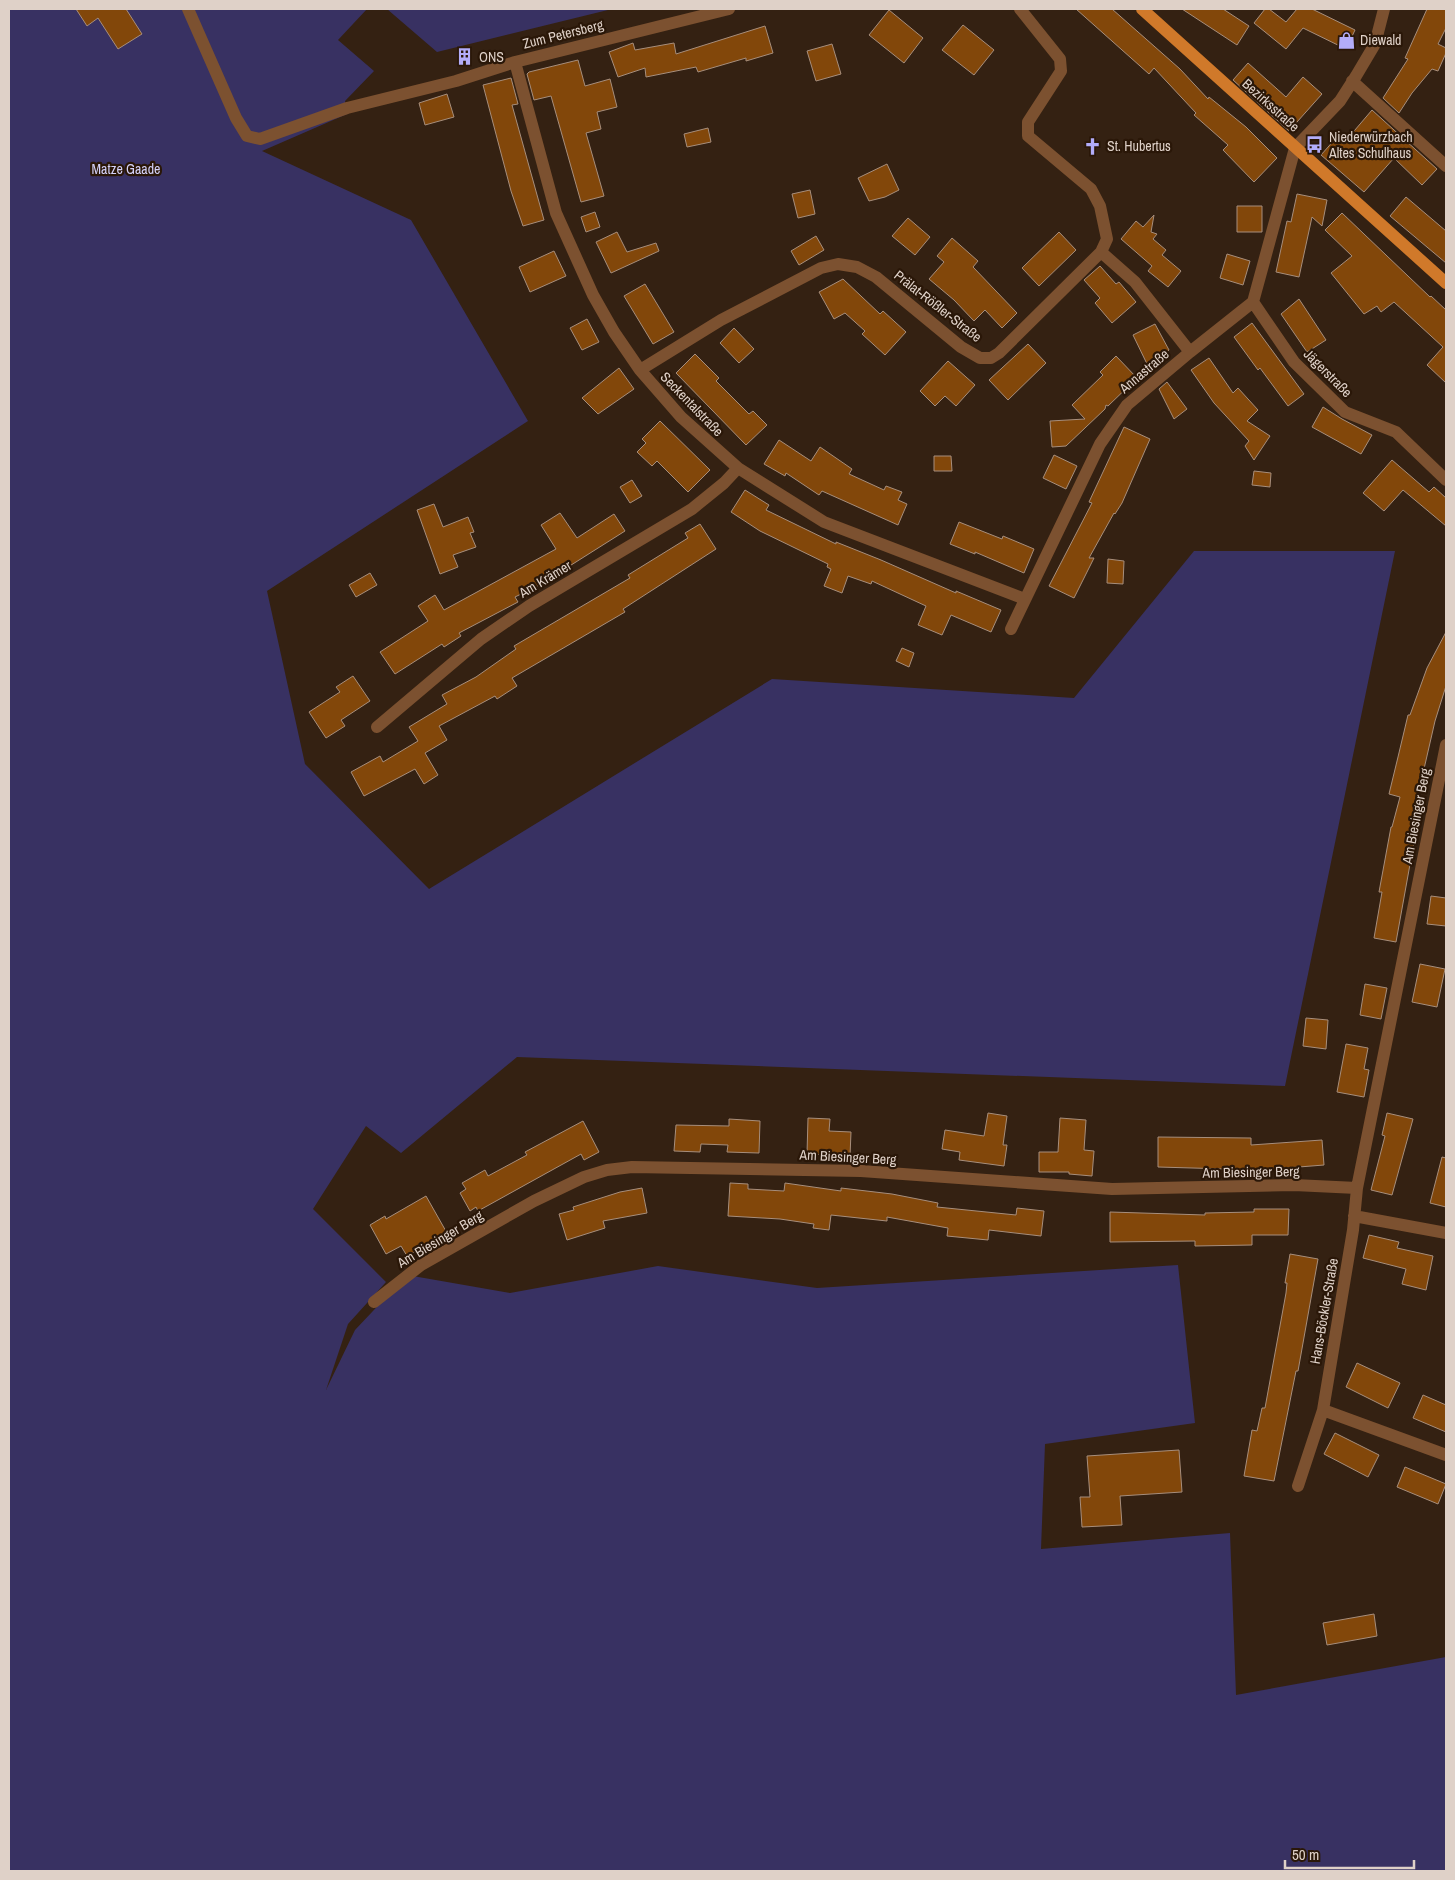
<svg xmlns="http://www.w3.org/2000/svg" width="1455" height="1880" viewBox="0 0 1455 1880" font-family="'Archivo Narrow',sans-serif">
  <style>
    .green { fill: #383162 }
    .building { fill: #82470a; stroke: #a78e7c }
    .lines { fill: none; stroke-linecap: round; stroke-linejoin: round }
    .minor { stroke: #7c5130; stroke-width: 12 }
    .major { stroke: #d0792a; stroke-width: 12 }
    .labels { text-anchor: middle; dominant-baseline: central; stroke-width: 4.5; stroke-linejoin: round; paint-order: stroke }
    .street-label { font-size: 14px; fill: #dfd1c8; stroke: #2a1708 }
    .poi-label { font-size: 14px; fill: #dfd1c8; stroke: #2a1708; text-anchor: start }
    .park-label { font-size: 14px; fill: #d4d2fa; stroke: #2a1708 }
  </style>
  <rect width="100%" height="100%" fill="#342112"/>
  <path class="green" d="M9,9H367L338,40L374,71L345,101L347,114L262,151L411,220L528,421L267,591L305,764L429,889L772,679L1074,698L1194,551H1395L1285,1086L517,1057L401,1153L366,1126L313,1209L386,1282L348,1324L326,1390L355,1330L407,1275L510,1293L658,1266L817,1288L1178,1265L1195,1423L1045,1444L1041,1549L1230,1533L1236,1695L1446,1657V1871H9Z
    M387,9H612L437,52Z"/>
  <path class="building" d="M76,9H126L142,34L118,49L98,18L87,26Z
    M1076,9H1112L1180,69L1208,99L1209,97L1246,127L1277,158L1254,182L1223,150L1228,145L1194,115L1196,113L1154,68L1149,74Z
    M1182,9H1223L1249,26L1237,45Z
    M1265,9H1269L1286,22L1297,9H1312L1355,30L1346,49L1303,28L1286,49L1254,23Z
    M1427,9H1446V28L1438,44L1446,48V53L1438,71L1432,69L1412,93L1399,113L1383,98L1408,59L1405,58Z
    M889,10L923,38L904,63L869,35Z
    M963,25L994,50L974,75L942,50Z
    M765,26L773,53L746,61V58L698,72L696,67L646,77L645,68L618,77L609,52L633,43L635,50L674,43L676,54Z
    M832,44L841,74L816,81L807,51Z
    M578,60L585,86L610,79L617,107L597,112L601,129L586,133L604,196L581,202L551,96L534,100L527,74L529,72Z
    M1248,63L1286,97L1303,77L1322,94L1289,131L1233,80Z
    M511,78L518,104L512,105L544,220L523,226L511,191L483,85Z
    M447,94L454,117L425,125L419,103Z
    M1372,110L1437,169L1422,185L1394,158L1364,192L1321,155L1336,138L1343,144Z
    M708,128L711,142L687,147L684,134Z
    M887,164L899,190L885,197L869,201L858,178Z
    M810,190L815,214L798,218L792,194Z
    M1297,194L1327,200L1322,226L1312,217L1299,277L1276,272L1287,221L1291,222Z
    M1406,197L1446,231V263L1390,216Z
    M1237,206H1262V232H1237Z
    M595,212L600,227L586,232L581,217Z
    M1342,213L1430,297L1431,296L1446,310V383L1427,365L1443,347L1394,302L1381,312L1377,306L1364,314L1331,273L1352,256L1325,230Z
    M1154,215L1151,232L1157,234L1153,239L1166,250L1162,255L1181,271L1168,287L1148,271L1152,266L1121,239L1136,221L1143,227Z
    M908,218L930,237L915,255L892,236Z
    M617,232L627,252L656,243L659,251L611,273L596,242Z
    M1059,232L1076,250L1039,286L1022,268Z
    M816,236L824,250L799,265L791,251Z
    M952,238L978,261L973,267L1017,313L1002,328L985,310L974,321L954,300L929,279L944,262L937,256Z
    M554,251L566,276L530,292L519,267Z
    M1227,254L1250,261L1243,285L1220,278Z
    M1100,266L1116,284L1119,282L1136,302L1112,323L1095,303L1100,298L1084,280Z
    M843,279L880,314L883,311L906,332L885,355L862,334L865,331L845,313L834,319L819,292Z
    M645,284L674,332L653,344L624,296Z
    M1299,299L1326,340L1307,352L1281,314Z
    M587,319L599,342L582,350L570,328Z
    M1252,323L1304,394L1288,406L1260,368L1258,370L1234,337Z
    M1155,324L1169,350L1158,361L1148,366L1133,335Z
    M734,328L754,349L739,363L720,343Z
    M1028,344L1046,363L1008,400L989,380Z
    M695,354L719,378L716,381L749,414L753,411L767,425L746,445L676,373Z
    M1116,356L1137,378L1108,406L1106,405L1105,409L1066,446L1052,447L1050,421L1085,419L1072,405L1103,375L1100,372Z
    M1209,358L1233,393L1238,388L1258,410L1247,421L1270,436L1254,460L1245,446L1249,441L1214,403L1191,370Z
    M948,361L975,385L956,406L945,396L935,406L920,391Z
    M619,368L634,389L598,414L582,398Z
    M1167,382L1187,409L1174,419L1159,389Z
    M1323,407L1342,419L1372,435L1361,454L1312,427Z
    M660,421L710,470L688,492L657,461L652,466L637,452L646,443L642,439Z
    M1124,427L1150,439L1122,503L1115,514L1114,513L1089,558H1094L1074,598L1049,586L1092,503L1089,502Z
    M779,440L811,461L820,447L852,469L849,474L884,490L886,486L902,492L898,500L907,504L898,525L822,491L819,495L786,473L785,476L764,464Z
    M1054,455L1077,466L1066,489L1043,478Z
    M934,456H951L952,471H934Z
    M1392,460L1429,492L1434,487L1446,498V526L1403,490L1384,511L1363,493Z
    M1254,471L1271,473L1270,487L1252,485Z
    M632,480L642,496L630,503L620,487Z
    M745,490L769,505L766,510L836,544V542L881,560L956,593V591L1001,610L991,632L951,615L942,635L918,625L926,606L872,581L871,584L848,576L842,593L824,586L831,569L827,567L828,564L760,531L731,512Z
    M434,504L443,527L468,517L474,532L470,533L476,547L453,555L458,567L440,574L417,510Z
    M560,513L577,538L614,514L625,531L568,567L570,570L515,597L518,602L459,633L461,636L444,647L442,644L395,674L380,652L428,621L418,606L435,595L444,610L556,549L541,525Z
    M959,522L1002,539L1003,536L1034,549L1024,573L975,552V554L950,544Z
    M700,524L716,549L623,609L625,612L512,678L517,686L497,699L495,696L439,726L447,740L425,753L438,775L424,784L415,769L364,796L351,772L380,756L383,762L418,741L409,727L447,704L442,695L476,677L516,649L514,646L630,578L628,575L688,538L685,533Z
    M1108,559L1124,561L1123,584L1107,583Z
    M370,573L377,585L356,597L349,585Z
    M1446,632V686L1435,721L1410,830L1416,831L1396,942L1374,938L1382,892H1379L1391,827H1392L1400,797L1389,794L1398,757L1408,715H1410L1427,668Z
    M902,648L914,653L909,667L896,661Z
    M353,676L370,701L341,720L345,726L326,738L309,712L340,692L336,687Z
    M1431,896L1446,898V926L1427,924Z
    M1420,964L1445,969L1437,1007L1412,1002Z
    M1365,984L1387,988L1381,1019L1360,1015Z
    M1306,1018L1328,1020L1326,1049L1303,1046Z
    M1346,1044L1368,1048L1364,1069L1369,1070L1364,1097L1337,1092Z
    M988,1113L1007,1116L1003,1145H1007L1004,1166L959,1160L960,1152L942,1149L945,1130L984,1136Z
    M1387,1113L1413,1119L1392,1195L1371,1190L1385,1136L1382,1135Z
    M808,1118L830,1119L829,1131L851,1132L850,1156L807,1154Z
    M1060,1118L1086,1120L1084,1150L1094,1151L1092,1176L1069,1174V1172H1039V1152H1058Z
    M729,1119L760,1121L759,1153L727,1152L728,1145L701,1144L700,1152L674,1151L676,1125L729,1126Z
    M583,1121L599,1152L584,1160L581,1154L478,1211L476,1207L470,1211L460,1193L466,1189L462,1183L485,1170L488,1176L527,1155L525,1152Z
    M1158,1137L1251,1138V1145L1322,1140L1324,1165L1261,1170L1158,1167Z
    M1442,1157L1446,1158V1207L1430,1203Z
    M730,1183L748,1184V1189L784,1191L785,1183L841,1191V1188L892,1194L938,1203L937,1207L1016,1215L1017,1208L1044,1211L1041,1236L989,1230L988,1240L947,1236L948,1228L887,1217V1221L831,1215L829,1230L813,1228L814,1224L780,1219L728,1216Z
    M642,1188L647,1213L603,1221L605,1228L567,1240L559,1214L574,1210L573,1207L620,1192Z
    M426,1196L447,1233L407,1256L401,1246L386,1254L370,1225L385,1216L386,1219Z
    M1254,1209H1289L1288,1235H1252V1245L1195,1246V1241L1110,1242V1212L1205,1215V1213L1254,1212Z
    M1369,1235L1399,1242L1397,1248L1433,1256L1426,1290L1402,1284L1406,1269L1363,1258Z
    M1290,1254L1318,1259L1298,1371H1296L1274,1481L1244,1476L1252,1430L1257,1431L1262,1408H1265L1286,1293L1287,1283H1285Z
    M1357,1363L1400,1383L1388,1408L1346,1387Z
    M1423,1395L1446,1405V1432L1413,1418Z
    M1335,1433L1379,1455L1368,1477L1324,1454Z
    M1179,1450L1182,1492L1120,1496L1122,1525L1082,1527L1080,1497H1090L1087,1456Z
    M1405,1467L1446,1484L1438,1504L1397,1487Z
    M1374,1614L1377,1636L1327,1645L1323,1623Z"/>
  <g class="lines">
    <path class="minor" d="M188,9L236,118L247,136L260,139L347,108L456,81L515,62L729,9
      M515,62L556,213L593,295L614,332L640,370L681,417L738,468L824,522L1025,599
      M1352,81L1446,166
      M1101,252L1135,282L1190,352
      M1253,302L1294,362L1345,412L1396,432L1446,480
      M640,370L721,320L821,268L838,264L857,267L876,277L961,347L980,358H991L999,353L1101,252L1107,239L1100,206L1091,189L1028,136V122L1061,71L1060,59L1020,9
      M1011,629L1100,444L1127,405L1190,352L1253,302L1295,148L1340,101L1356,76L1375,44L1384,9
      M377,727L481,639L529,606L692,509L724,483L738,468
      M1446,745L1357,1188L1353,1230L1323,1410L1446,1455
      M1354,1216L1446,1233
      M374,1302L421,1265L534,1201L584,1177L607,1170L632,1167L861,1171L1112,1189L1294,1185L1357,1188
      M1298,1486L1323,1410"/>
    <path class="major" d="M1142,9L1446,283"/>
  </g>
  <defs>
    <symbol id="shop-bare" viewBox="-9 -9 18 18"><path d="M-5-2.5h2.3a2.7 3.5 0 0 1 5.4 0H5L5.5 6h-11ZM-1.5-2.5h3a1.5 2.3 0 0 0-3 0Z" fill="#b3adf9" stroke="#2a1708" stroke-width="2.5" paint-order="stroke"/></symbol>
    <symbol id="building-bare" viewBox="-9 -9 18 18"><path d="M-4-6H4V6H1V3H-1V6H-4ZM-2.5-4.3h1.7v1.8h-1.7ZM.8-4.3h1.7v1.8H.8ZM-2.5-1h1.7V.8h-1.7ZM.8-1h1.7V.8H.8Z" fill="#b3adf9" stroke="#2a1708" stroke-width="2.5" paint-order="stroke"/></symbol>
    <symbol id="bus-bare" viewBox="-9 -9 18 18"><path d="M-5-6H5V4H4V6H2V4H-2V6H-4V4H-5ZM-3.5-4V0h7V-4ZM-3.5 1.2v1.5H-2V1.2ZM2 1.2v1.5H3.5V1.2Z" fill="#b3adf9" stroke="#2a1708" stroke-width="2.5" paint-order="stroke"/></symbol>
    <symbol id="church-bare" viewBox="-9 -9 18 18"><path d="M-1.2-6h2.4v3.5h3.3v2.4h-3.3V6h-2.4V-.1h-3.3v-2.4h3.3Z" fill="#b3adf9" stroke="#2a1708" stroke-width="2.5" paint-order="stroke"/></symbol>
  </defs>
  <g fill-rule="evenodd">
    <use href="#shop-bare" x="1334" y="28" width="25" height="25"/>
    <use href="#building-bare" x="452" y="44" width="25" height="25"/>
    <use href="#bus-bare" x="1302" y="132" width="25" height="25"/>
    <use href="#church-bare" x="1080" y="134" width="25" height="25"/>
  </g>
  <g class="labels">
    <g class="street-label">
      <text transform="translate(563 34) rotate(-14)">Zum Petersberg</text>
      <text transform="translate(1271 105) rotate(42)">Bezirksstraße</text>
      <text transform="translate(938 306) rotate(38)">Prälat-Rößler-Straße</text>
      <text transform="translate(1144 371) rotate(-40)">Annastraße</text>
      <text transform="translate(1328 373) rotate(45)">Jägerstraße</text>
      <text transform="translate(692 404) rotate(46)">Seckentalstraße</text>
      <text transform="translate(545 579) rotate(-31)">Am Krämer</text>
      <text transform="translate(1416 816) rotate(-79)">Am Biesinger Berg</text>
      <text transform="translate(848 1157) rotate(3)">Am Biesinger Berg</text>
      <text transform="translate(1251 1172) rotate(-1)">Am Biesinger Berg</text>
      <text transform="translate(440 1239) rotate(-31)">Am Biesinger Berg</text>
      <text transform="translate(1324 1311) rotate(-80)">Hans-Böckler-Straße</text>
    </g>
    <g class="poi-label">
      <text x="1360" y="40">Diewald</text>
      <text x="479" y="57">ONS</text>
      <text x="1329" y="137">Niederwürzbach<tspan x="1329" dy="16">Altes Schulhaus</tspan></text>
      <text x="1107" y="146">St. Hubertus</text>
    </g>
    <g class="park-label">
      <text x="126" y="169">Matze Gaade</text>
    </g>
  </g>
  <rect width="1455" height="1880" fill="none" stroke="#dfd1c8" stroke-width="20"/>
  <path d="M1285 1860v8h129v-8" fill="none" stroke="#dfd1c8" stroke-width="2.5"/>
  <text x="1292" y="1860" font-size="15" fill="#dfd1c8" stroke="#2a1708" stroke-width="4" paint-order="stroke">50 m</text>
</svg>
